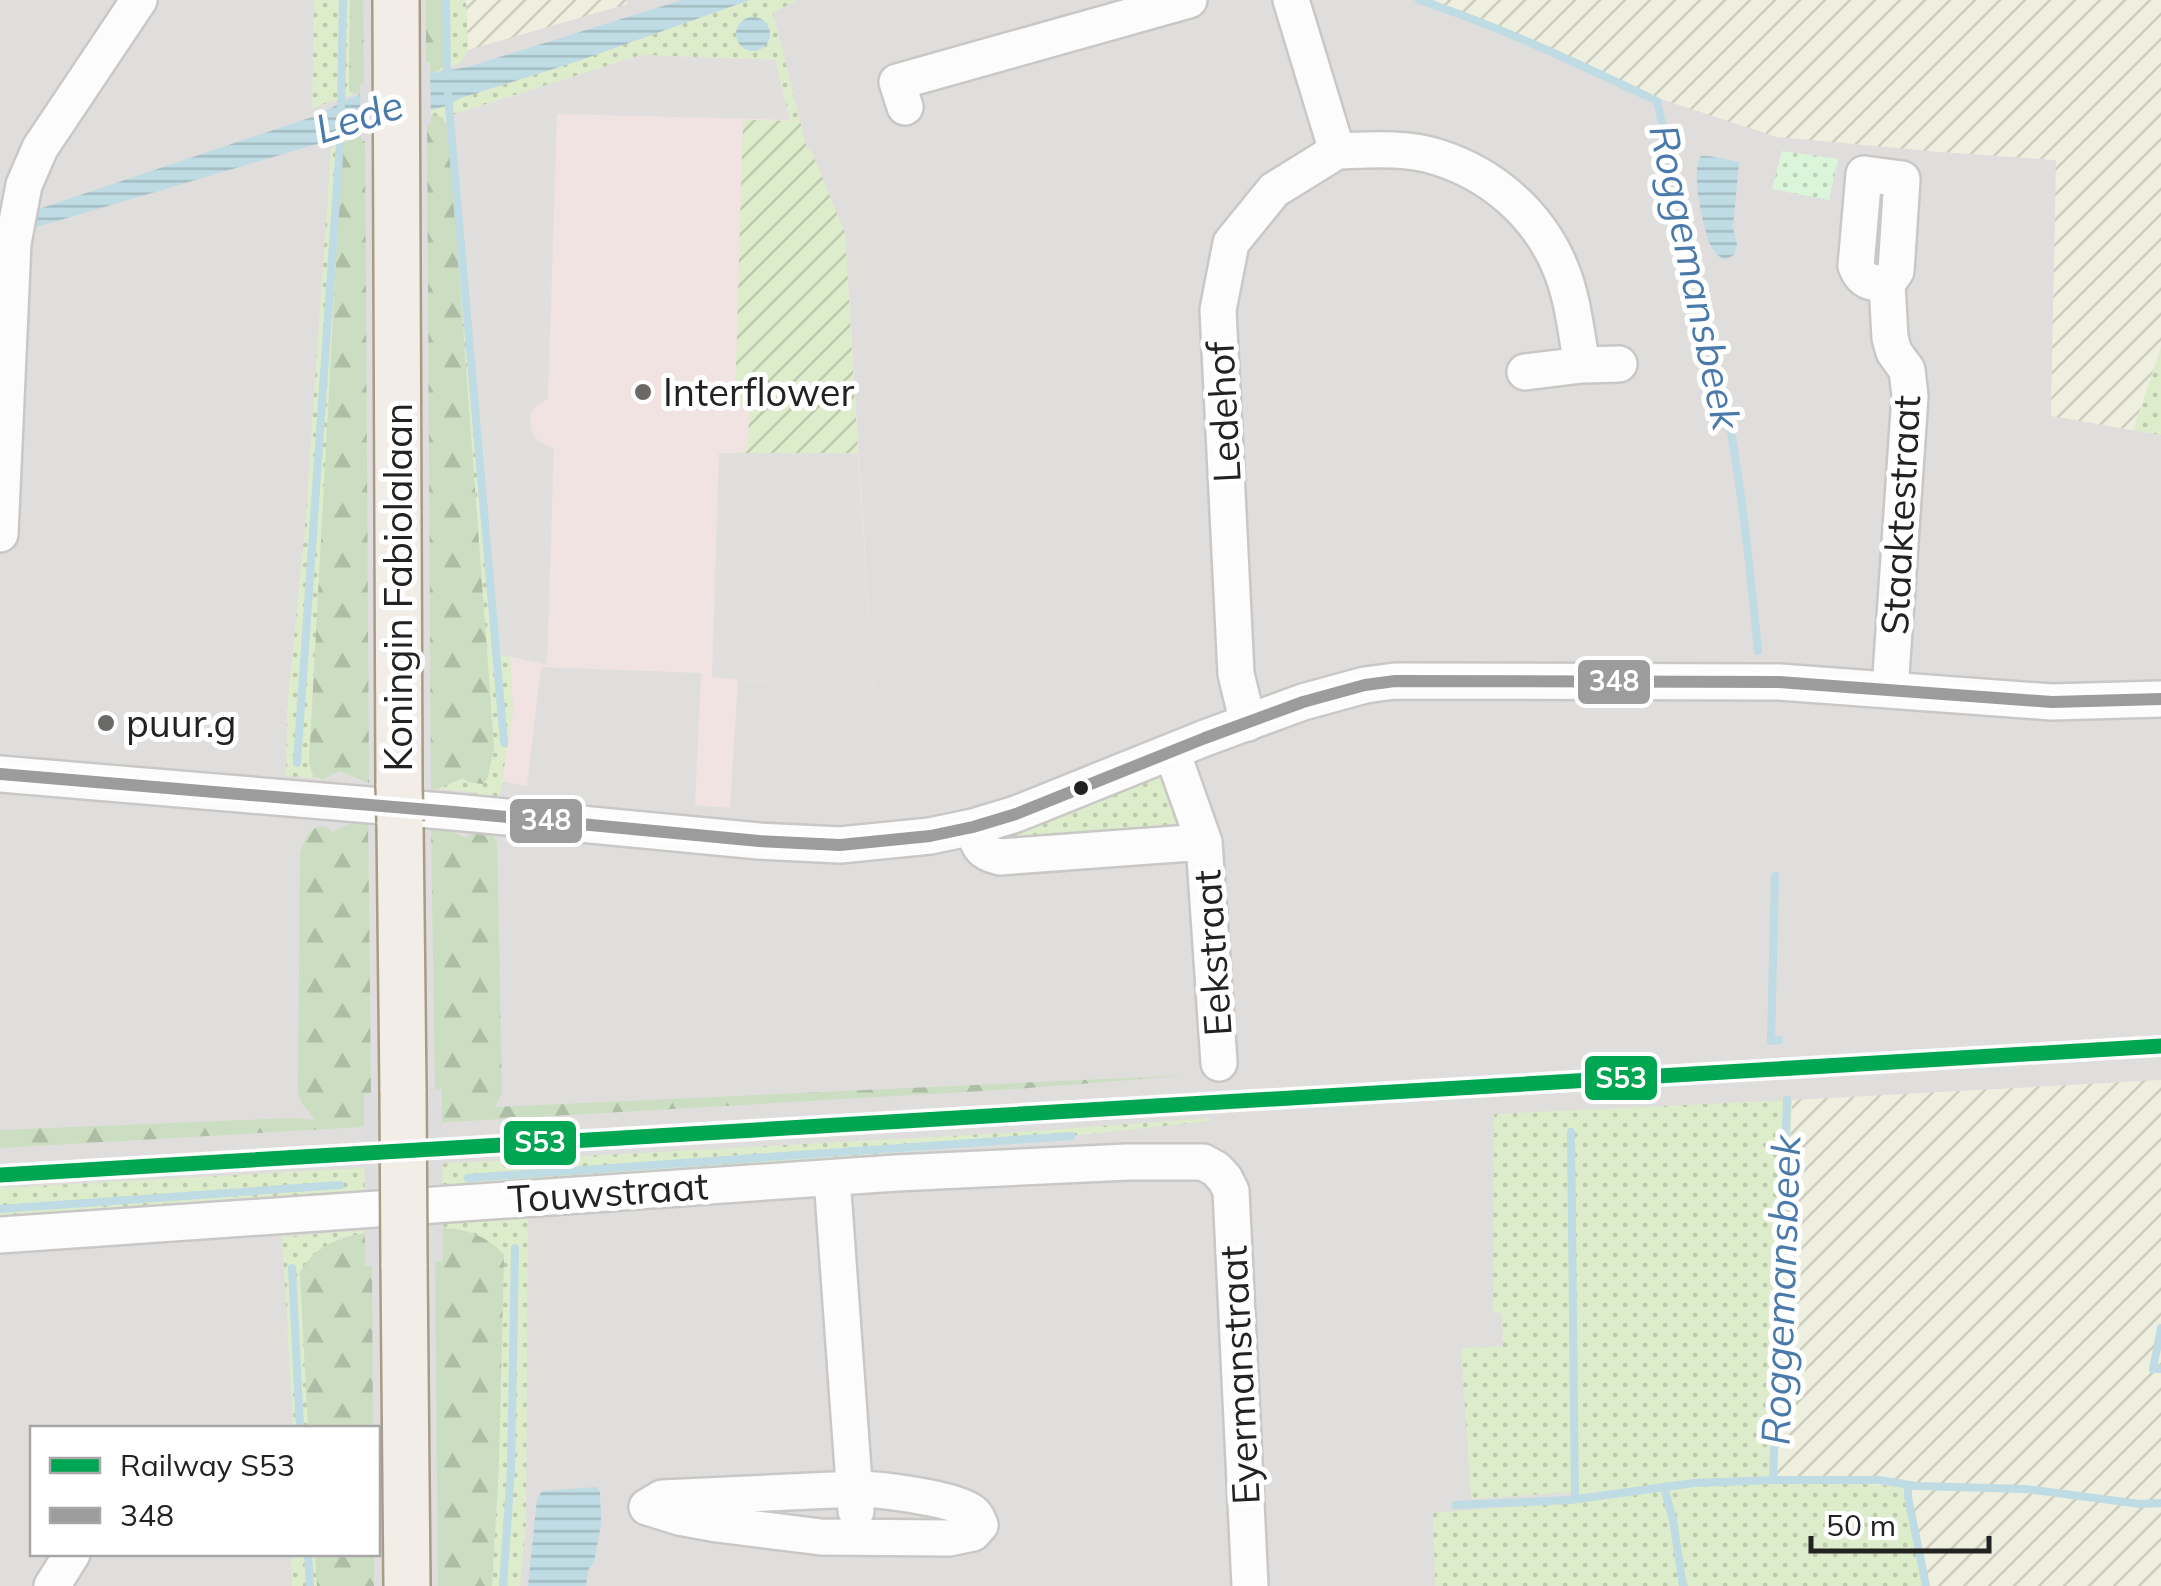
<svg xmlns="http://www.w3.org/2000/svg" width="2161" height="1586" viewBox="0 0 2161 1586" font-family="Mulish,sans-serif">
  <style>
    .residential { fill: #dfdedc; fill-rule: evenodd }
    .commercial { fill: #f1e3e1 }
    .farmland { fill: url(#farmland-furrows) }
    .grass { fill: url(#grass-dots) }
    .forest { fill: url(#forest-firs) }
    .park { fill: url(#park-dots) }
    .garden { fill: url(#garden-furrows) }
    .parking { fill: #e0dfde }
    .water { fill: url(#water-rules) }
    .pier { fill: #dedddd }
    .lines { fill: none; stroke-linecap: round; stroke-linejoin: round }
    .stream { stroke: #bfdbe3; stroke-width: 8 }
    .minor-casing { stroke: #c9c8c7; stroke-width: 40 }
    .major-casing { stroke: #a79c86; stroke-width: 50 }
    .minor { stroke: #fdfcfc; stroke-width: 35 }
    .major { stroke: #f3ede7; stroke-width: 45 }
    .major-bridge-casing { stroke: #a79c86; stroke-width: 50; stroke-linecap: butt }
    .major-bridge { stroke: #f3ede7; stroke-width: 45 }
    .bus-1-casing { stroke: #fff; stroke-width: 20 }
    .bus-1 { stroke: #9c9c9c; stroke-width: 12 }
    .rail-1-casing { stroke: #fff; stroke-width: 22 }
    .rail-1 { stroke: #00a651; stroke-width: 15 }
    .poi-dot { fill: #6a6968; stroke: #fff; stroke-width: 4 }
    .bus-dot { fill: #222; stroke: #fff; stroke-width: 4 }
    .labels { text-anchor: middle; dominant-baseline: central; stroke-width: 10; stroke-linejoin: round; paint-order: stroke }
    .poi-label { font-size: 38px; fill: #222; stroke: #fff; text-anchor: start }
    .street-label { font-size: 38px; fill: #222; stroke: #fff }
    .water-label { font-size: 40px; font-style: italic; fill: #4a7aab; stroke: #fff }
    .line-badge { stroke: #fff; stroke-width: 4 }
    .badge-label { font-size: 28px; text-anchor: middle; font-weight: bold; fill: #fff }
  </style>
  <defs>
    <pattern id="farmland-furrows" width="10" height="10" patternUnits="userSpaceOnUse" patternTransform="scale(2.5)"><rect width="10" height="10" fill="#efefdf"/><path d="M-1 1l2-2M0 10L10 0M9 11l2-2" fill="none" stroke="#cdcdbf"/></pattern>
    <pattern id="grass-dots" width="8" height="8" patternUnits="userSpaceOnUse" patternTransform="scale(2.5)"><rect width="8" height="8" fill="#ddeccb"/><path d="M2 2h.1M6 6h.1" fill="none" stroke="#bdcaae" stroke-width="1.8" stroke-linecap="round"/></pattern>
    <pattern id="forest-firs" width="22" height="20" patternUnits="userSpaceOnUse" patternTransform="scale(2.5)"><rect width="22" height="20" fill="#cbdec1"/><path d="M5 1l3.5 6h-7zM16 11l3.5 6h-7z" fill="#aebea6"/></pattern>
    <pattern id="park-dots" width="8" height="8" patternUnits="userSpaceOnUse" patternTransform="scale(2.5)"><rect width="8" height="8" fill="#daf5da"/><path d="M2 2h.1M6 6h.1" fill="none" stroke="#bbd2bb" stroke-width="1.8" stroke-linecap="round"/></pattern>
    <pattern id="garden-furrows" width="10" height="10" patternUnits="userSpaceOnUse" patternTransform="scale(2.5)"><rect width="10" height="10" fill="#ddeccb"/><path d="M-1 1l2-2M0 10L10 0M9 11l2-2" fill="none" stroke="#bdcaae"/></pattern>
    <pattern id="water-rules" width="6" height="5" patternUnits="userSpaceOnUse" patternTransform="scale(2.5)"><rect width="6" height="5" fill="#bfdbe3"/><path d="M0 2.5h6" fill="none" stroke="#a4bcc2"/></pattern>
  </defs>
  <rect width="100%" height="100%" fill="#f0eeeb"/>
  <path class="residential" d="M0,0H1434L1658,98L1929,151L2057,160L2051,415L2161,435V1586H0ZM32,1428H378V1554H32Z"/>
  <path class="commercial" d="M750,0L771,7L807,148H810L845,233L874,693L738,680L730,808L695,805L701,673L541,667L527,786L502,781L513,712L510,656L453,103L578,61Z"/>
  <path class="farmland" d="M466,0H626L627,4L468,50Z
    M1434,0H2161V347L2133,430L2051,416L2056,160L1929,151L1777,137L1658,98Z
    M2161,1080V1586H1927L1909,1487L1775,1479L1792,1100Z"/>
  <path class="grass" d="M314,0H350L349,89L350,92L355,94L312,108Z
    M442,0H466L468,50L461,63L437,72L444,62Z
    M750,0H797L773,13L800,121L790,120L775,60L641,55L452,115L499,653L510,656L513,712L502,780L504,781L499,796H474V792L437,789L463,778L468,782L483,784L488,777L494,747L449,137L446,123L431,115L361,134L356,132L445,106L461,98L578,61Z
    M344,143L309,763L311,772L316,778L286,776L287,709L305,526L331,147Z
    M2161,347V435L2133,430Z
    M1160,773L1168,781L1181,823L1174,832L1000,845L994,832Z
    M1792,1100L1775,1478L1909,1487L1927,1586H1435L1433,1513L1579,1501L1573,1492L1471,1499L1461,1348L1503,1346L1502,1313L1493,1312L1494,1114Z
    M1210,1118V1121C808,1166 404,1192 0,1220V1188L1005,1133Z
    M528,1218L526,1521L520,1586H492L499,1464L443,1224Z
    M365,1230V1233L340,1238L300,1273L308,1428H293L282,1237Z
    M291,1554H315L317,1586H292Z"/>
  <path class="forest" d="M350,0H363L364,83L360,85V94L350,92L349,89Z
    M426,0H442L444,62L442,68L430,75V62L426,63Z
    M431,115L443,117L449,137L494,747L488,777L483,784L468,782L463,778L437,789H431L427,124L431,123Z
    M361,134V141H365L369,783L339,771L324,779C314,777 312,773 309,763L342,148L344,143Z
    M364,818L368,819L371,1093L364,1095L441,1089H435L431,824L437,825L466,838C478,827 490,827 497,843L502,1093L495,1107L1192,1075L1016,1089L0,1148V1130L293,1118L316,1120L303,1105L298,1093L300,853C304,841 306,833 318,826L328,828L332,832Z
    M443,1228C467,1228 487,1237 504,1254L499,1464L492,1586H438L435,1261L441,1260Z
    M365,1233V1266H372L373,1428H308L300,1273C314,1246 336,1239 365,1233Z
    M315,1554H374V1586H317Z"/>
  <path class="park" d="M1782,151L1838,159L1829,200L1772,189Z"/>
  <path class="garden" d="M743,120L800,121L807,148H810L845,233L858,453L736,454L737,452H747L750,405L735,404Z"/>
  <path class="parking" d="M641,55L775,60L790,120L557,114L548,399L538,404L532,412L530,422L532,432L537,439L545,445L554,448L547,665L499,654L452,115Z
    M719,453H858L874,693L712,677Z"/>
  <path class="water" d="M682,0H750L578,61L461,98L445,106L0,238V222L312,117L360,94L437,72L468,67Z
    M736 34a17 17 0 1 1 34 0a17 17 0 1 1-34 0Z
    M1701,156H1709L1739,162L1733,228L1737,244L1734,255L1724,260C1718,256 1712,250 1709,242C1703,224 1690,173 1701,156Z
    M596,1487L600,1491L601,1524L594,1562L588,1570L586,1586H528L537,1499L542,1491Z"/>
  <path class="pier" d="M430,62L431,124L361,142L360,85Z
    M442,1089L443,1261L365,1266L364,1094Z"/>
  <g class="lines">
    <path class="stream" d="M446,0L447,76
      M1419,0C1501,27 1579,64 1657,101C1682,213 1712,325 1732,438C1744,509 1751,580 1758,651
      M448,95L504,743
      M341,110L343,0
      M297,763L341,129
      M1775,876L1771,1041L1779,1040
      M1571,1132L1575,1498
      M468,1178L1071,1136
      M0,1209L340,1185
      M292,1268L300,1428
      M2161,1328L2153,1369H2161
      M1773,1480L1787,1100
      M1908,1485V1497L1926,1586
      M1664,1487L1673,1520L1683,1586
      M1456,1505L1570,1500L1694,1483L1773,1480H1879L1916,1486L2026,1489L2140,1504L2161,1503
      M308,1554L310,1586
      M503,1586L511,1470L515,1248"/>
    <defs>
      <path id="minor" d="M905,107L897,82L1189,0
        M1337,151C1370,150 1405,147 1437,157C1492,174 1538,214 1560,267C1573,297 1576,333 1582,365L1619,364
        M1887,284C1871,283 1862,282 1856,266L1864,174L1902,179L1896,271L1887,284L1890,338L1894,352L1907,370L1910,396L1890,690
        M1525,372L1582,365
        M0,534L13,243L24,185L40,148L139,0
        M1248,723L1236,674L1218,310L1231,243L1274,190L1337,151L1291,0
        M1172,752L1204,842L1219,1063
        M0,774L454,812L759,841L840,845L930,836L973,827L1016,814L1205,738L1303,702L1365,685L1395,681L1779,682L2052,702L2161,699
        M973,827C979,846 979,852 1000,857L1204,842
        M832,1178L856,1511
        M0,1235L896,1173L1128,1162H1203L1216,1169L1225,1179L1231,1191L1250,1586
        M855,1489C879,1489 953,1498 972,1512C977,1516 977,1518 980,1525L973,1533L949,1538L821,1537L717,1524L679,1517L647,1507L662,1498Z
        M52,1586L72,1554"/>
      <path id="major" d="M396,0L399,786
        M400,822L403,1091
        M404,1264L407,1586"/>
    </defs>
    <use href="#minor" class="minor-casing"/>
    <use href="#major" class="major-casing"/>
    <use href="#minor" class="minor"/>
    <use href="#major" class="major"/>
    <defs>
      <path id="major-bridge" d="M399,786L400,822
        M403,1091L404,1264"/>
    </defs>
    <use href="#major-bridge" class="major-bridge-casing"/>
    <use href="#major-bridge" class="major-bridge"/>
    <defs>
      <path id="bus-1" d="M0,774L454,812L759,841L840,845L930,836L973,827L1016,814L1205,738L1303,702L1365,685L1395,681L1779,682L2052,702L2161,699"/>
    </defs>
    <use href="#bus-1" class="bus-1-casing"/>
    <use href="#bus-1" class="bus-1"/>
    <defs>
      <path id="rail-1" d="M0,1175L2161,1046"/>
    </defs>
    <use href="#rail-1" class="rail-1-casing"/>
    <use href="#rail-1" class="rail-1"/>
  </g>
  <g class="poi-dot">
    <circle cx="643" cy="392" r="10"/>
    <circle cx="106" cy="723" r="10"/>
  </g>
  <circle class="bus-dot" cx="1081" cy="788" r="9"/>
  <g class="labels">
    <g class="poi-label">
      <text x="663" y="392">Interflower</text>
      <text x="126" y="723">puur.g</text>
    </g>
    <g class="street-label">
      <text transform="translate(1223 412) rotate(-93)">Ledehof</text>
      <text transform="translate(1900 515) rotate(-87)">Staaktestraat</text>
      <text transform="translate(398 587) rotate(-90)">Koningin Fabiolalaan</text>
      <text transform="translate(1212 953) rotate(-94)">Eekstraat</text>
      <text transform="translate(608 1192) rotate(-4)">Touwstraat</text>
      <text transform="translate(1239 1375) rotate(-93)">Eyermanstraat</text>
    </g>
    <g class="water-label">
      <text transform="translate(359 116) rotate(-18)">Lede</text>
      <text transform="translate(1696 277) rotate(78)">Roggemansbeek</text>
      <text transform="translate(1780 1290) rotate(-88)">Roggemansbeek</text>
    </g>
  </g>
  <g class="line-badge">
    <rect x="1576" y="658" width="76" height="48" rx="10" fill="#9c9c9c"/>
    <rect x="508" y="797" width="76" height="48" rx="10" fill="#9c9c9c"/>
    <rect x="1583" y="1054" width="76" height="48" rx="10" fill="#00a651"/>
    <rect x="502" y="1119" width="76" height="48" rx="10" fill="#00a651"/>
  </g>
  <g class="badge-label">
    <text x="1614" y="691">348</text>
    <text x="546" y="830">348</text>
    <text x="1621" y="1088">S53</text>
    <text x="540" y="1152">S53</text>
  </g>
  <rect x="30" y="1426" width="350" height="130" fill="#ffffff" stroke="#a7a7a7" stroke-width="2.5"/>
  <rect x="50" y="1458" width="50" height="15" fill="#00a651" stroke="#a7a7a7" stroke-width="2.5"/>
  <text x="120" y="1476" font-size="30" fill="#222222">Railway S53</text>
  <rect x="50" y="1508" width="50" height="15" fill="#9c9c9c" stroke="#a7a7a7" stroke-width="2.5"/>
  <text x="120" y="1526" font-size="30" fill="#222222">348</text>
  <path d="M1811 1536v15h178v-15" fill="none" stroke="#222222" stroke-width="5"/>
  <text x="1826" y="1536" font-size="30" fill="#222222" stroke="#ffffff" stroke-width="8" paint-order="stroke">50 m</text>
</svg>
